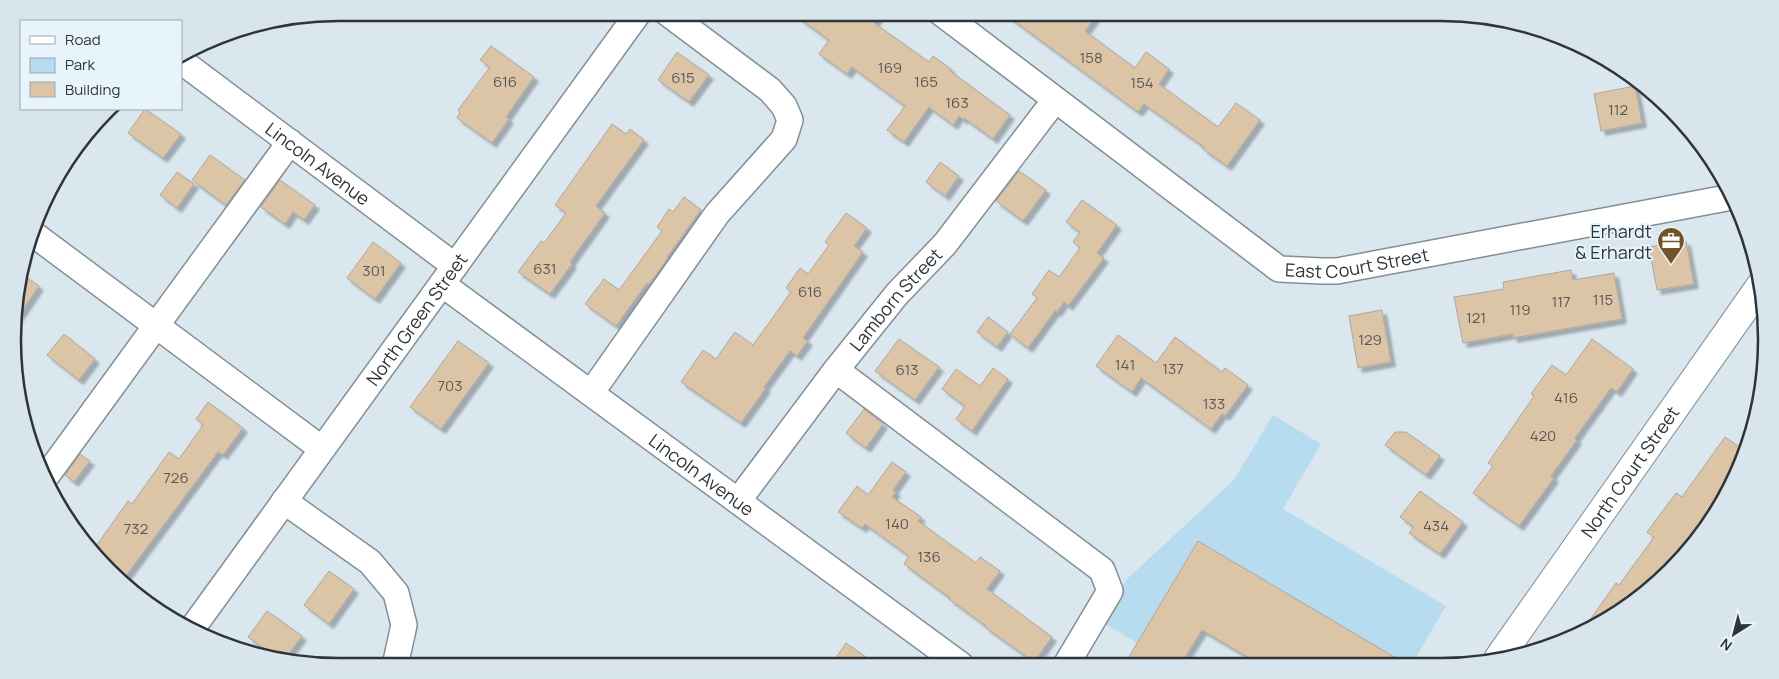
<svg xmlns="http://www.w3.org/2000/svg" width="1779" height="679" viewBox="0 0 1779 679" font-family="Manrope,sans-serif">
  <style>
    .green { fill: #b7dbef }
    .building { fill: #dcc4a7; stroke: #b0a79c; filter: url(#shadow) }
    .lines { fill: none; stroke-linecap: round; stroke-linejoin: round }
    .minor-casing { stroke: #838f96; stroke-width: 28 }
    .major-casing { stroke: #838f96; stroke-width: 30 }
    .minor { stroke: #fff; stroke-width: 25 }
    .major { stroke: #fff; stroke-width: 28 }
    .labels { text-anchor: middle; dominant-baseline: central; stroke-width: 4; stroke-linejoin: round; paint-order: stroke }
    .number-label { font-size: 15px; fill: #5a5853 }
    .street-label { font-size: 18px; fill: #2e3437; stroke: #e7f4fc }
    .poi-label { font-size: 18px; fill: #2e3437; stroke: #e7f4fc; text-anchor: end }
    .rim { fill: none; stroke: #2e3437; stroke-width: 2.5 }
  </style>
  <defs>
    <filter id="shadow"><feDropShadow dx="4.5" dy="4.5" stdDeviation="1" flood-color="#0004"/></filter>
  </defs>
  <rect width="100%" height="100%" fill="#dae7ef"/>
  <path class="green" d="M1273,415L1321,444L1283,509L1446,606L1412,664H1386L1391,655L1198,541L1137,643L1105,624L1102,616L1128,578L1234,480Z"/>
  <path class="building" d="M791,12H882L874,23L929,62L933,56L951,69L950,71L1010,115L993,139L964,118L963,120L959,116L953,125L929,107L904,142L887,130L905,106L852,67L847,74L819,54L829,40Z
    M1002,12H1099L1085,31L1135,68L1146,52L1169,69L1159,84L1218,127L1236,103L1260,120L1227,166L1203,149L1204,147L1144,104L1138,112Z
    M491,46L534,77L506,117L509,119L492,143L457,118L460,112L458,110L490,67L480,60Z
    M677,52L709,75L689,102L658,80Z
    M1635,86L1642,123L1601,131L1594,94Z
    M145,109L181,134L163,158L128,133Z
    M612,124L626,134L630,129L644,140L596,206L605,213L570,262L572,264L550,294L518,272L541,241L544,243L566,213L555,205Z
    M210,155L245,180L226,205L192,180Z
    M940,162L959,176L945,196L926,182Z
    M1019,171L1046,190L1023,221L996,201Z
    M177,172L194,184L177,208L160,195Z
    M280,180L315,205L304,220L293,212L285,224L261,207Z
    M684,197L701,210L667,257L668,258L649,284L647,283L616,326L585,304L604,279L619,290L662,231L657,227L669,209L673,212Z
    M1082,200L1117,225L1097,253L1104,258L1068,306L1064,302L1057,312L1055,311L1028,348L1010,334L1037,298L1032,294L1049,270L1059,277L1080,248L1073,242L1080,232L1066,222Z
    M846,213L867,228L854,246L863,252L803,338L808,341L797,356L790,351L764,387L766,388L741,423L681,382L703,350L716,359L735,332L753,345L791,292L786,288L800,268L808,274L829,245L825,242Z
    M1686,241L1694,284L1657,290L1649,247Z
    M373,242L401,263L375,299L347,278Z
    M1571,270L1573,280L1614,273L1622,319L1513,338V334L1463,343L1454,297L1504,289L1503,282Z
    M23,275L39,286L16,320L15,297Z
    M1382,310L1391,362L1358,368L1349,316Z
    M988,317L1008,332L997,347L977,332Z
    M64,334L95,359L79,380L47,355Z
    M1118,335L1156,363L1175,337L1222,372L1225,368L1248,385L1225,416L1222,414L1211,429L1141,378L1132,392L1096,366Z
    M899,339L939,367L915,400L875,371Z
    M1592,339L1633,369L1617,392L1611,388L1575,438L1577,440L1551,476L1554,478L1519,526L1473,493L1493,466L1488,463L1534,396L1531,394L1552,365L1566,375Z
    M458,341L489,363L441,429L410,407Z
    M993,368L1008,379L972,431L956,419L965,406L942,389L956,369L980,386Z
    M208,402L243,428L223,455L218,452L123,580L94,549L128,501L132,504L169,452L179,459L203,425L196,419Z
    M864,409L883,424L866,448L846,433Z
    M1395,432H1406L1440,456L1426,475L1385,445Z
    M1725,437L1744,450L1712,521L1655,585L1580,634L1616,583L1619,585L1654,537L1647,532L1676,493L1682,497Z
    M80,454L90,461L74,482L65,475Z
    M892,462L906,472L893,490L896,492L892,497L921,517L918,521L976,563L980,557L1000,571L987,589L1052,637L1034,662L985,627L986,626L949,599L950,598L904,564L909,556L865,524L862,528L838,512L857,486L868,495Z
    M1420,491L1463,522L1440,554L1409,533L1414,527L1400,517Z
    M1198,541L1406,664H1260L1202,630L1181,664L1124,665Z
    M329,571L354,589L329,624L304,605Z
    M267,611L302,636L285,659L277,658L248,637Z
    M846,643L877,665H831Z"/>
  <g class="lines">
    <defs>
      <g id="minor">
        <path id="s1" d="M940,12L1279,269L1322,271H1337L1732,197"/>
        <path id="s2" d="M181,61L455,266"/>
        <path d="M36,236L322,449"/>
        <path id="s3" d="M442,284L961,665"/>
        <path d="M836,370L1102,570L1110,591L1066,665"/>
        <path d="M591,393L717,214L784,139L790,120L784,106L770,90L666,12"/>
        <path d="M48,474L290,142"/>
        <path d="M284,501L370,562L396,593L404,625L395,666"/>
        <path id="s4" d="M738,501L836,370L897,294L945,244L1055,100"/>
        <path id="s5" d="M194,626L639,12"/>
      </g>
      <g id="major">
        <path id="s6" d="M1498,659L1761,285"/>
      </g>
    </defs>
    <use href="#minor" class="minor-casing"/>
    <use href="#major" class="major-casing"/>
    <use href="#minor" class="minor"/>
    <use href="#major" class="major"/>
  </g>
  <defs>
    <symbol id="office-pin" viewBox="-11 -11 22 30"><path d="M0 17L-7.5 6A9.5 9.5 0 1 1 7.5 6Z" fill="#735429" stroke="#e7f4fc"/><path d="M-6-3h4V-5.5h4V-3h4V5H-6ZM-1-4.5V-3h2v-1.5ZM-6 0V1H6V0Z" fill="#fff"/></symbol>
  </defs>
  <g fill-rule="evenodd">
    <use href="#office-pin" x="1655" y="225" width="32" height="43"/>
  </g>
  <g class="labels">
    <g class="number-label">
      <text x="1091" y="57">158</text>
      <text x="890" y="67">169</text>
      <text x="683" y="77">615</text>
      <text x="505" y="81">616</text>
      <text x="926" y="81">165</text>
      <text x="1142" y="82">154</text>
      <text x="957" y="102">163</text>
      <text x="1618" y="109">112</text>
      <text x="545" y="268">631</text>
      <text x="374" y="270">301</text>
      <text x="810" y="291">616</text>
      <text x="1603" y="299">115</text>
      <text x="1561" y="301">117</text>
      <text x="1520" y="309">119</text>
      <text x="1476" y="317">121</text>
      <text x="1370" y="339">129</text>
      <text x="1125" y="364">141</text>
      <text x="1173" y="368">137</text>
      <text x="907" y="369">613</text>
      <text x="450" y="385">703</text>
      <text x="1566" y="397">416</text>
      <text x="1214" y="403">133</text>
      <text x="1543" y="435">420</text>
      <text x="176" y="477">726</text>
      <text x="897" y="523">140</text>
      <text x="1436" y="525">434</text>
      <text x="136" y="528">732</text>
      <text x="929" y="556">136</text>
    </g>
    <g class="street-label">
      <text stroke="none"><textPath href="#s2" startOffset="171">Lincoln Avenue</textPath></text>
      <text stroke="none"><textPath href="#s1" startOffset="504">East Court Street</textPath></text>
      <text stroke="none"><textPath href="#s4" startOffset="256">Lamborn Street</textPath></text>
      <text stroke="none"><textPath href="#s5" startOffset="379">North Green Street</textPath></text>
      <text stroke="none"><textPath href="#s6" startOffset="229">North Court Street</textPath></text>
      <text stroke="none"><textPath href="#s3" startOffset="322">Lincoln Avenue</textPath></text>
    </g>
    <g class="poi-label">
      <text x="1652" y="231">Erhardt<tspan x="1652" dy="21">&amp; Erhardt</tspan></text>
    </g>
  </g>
  <path d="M0 0H1779V679H0ZM339 21H1440A318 318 0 0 1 1758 339V340A318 318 0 0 1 1440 658H339A318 318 0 0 1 21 340V339A318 318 0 0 1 339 21Z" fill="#d8e5ec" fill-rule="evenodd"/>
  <path class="rim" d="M339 21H1440A318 318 0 0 1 1758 339V340A318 318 0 0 1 1440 658H339A318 318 0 0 1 21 340V339A318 318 0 0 1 339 21Z"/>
  <rect x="20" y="20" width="162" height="90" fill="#e7f4fc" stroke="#9da7ad"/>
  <rect x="30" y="36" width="25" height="8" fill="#ffffff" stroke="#9da7ad"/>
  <text x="65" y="45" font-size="15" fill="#2e3437">Road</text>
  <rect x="30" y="58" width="25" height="15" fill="#b7dbef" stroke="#9da7ad"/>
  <text x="65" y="70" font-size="15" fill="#2e3437">Park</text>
  <rect x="30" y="82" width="25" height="15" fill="#dcc4a7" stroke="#9da7ad"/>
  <text x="65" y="95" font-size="15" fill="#2e3437">Building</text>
  <g transform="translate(1734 634) rotate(216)" stroke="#e7f4fc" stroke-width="4" paint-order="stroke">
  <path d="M0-4L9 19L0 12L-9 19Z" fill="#2e3437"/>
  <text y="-8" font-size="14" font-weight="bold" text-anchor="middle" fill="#2e3437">N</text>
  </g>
</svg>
